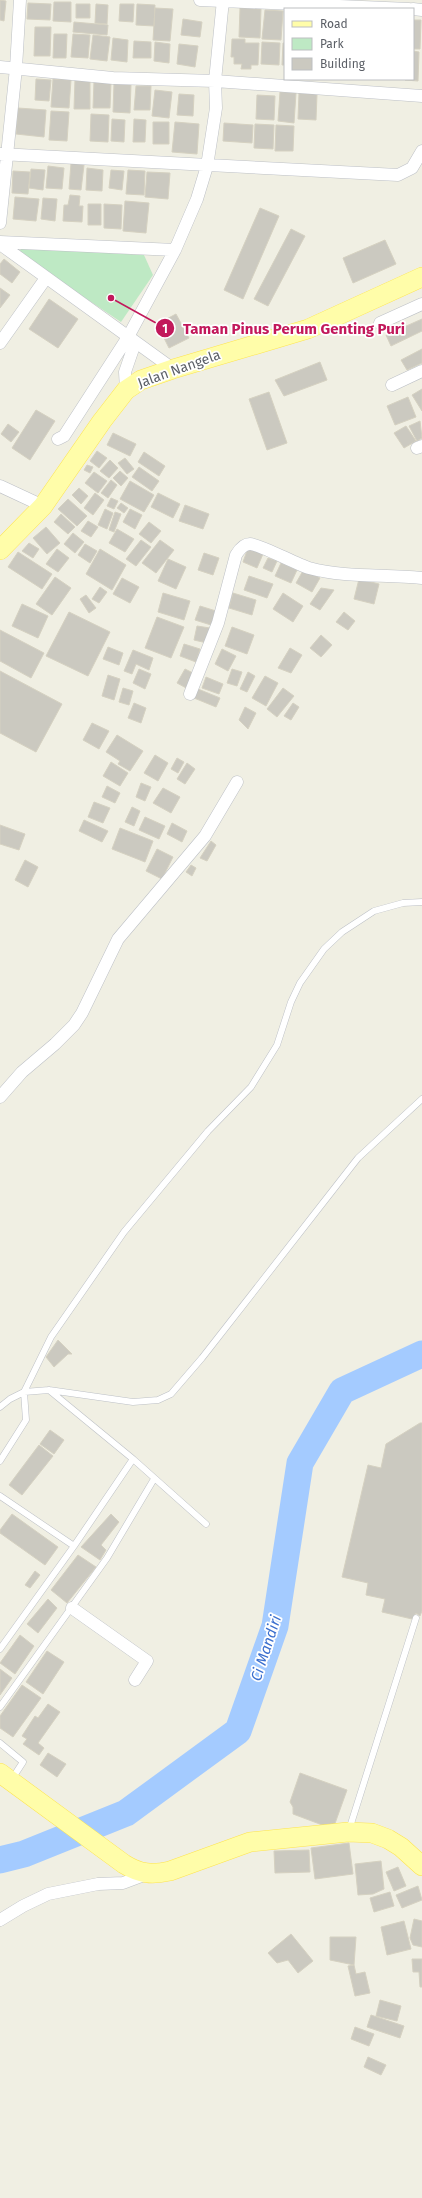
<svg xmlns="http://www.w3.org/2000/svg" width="422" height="2198" viewBox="0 0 422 2198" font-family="'Fira Sans',sans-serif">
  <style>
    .green { fill: #bee9c4 }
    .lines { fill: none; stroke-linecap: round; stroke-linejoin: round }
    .river { stroke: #a4cbff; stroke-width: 27 }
    .building { fill: #cbc9c0; stroke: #d5d1c1 }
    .lane-casing { stroke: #bdc0c6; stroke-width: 7 }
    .street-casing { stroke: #bdc0c6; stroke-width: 13 }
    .primary-casing { stroke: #fee44e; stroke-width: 20 }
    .lane { stroke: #fff; stroke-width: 6 }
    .street { stroke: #fff; stroke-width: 12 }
    .primary { stroke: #fffda9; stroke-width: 19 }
    .labels { text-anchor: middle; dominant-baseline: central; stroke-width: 3.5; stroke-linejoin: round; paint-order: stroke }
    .street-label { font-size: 14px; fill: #5b5f66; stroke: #fff }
    .water-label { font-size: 15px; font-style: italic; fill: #3b6fce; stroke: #fff }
    .leader { fill: none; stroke: #c2185b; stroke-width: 1.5 }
    .callout-dot { fill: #c2185b; stroke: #fff; stroke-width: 1.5 }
    .mark-label { font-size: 12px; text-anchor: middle; font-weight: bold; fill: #fff }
    .callout-label { font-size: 15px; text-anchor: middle; font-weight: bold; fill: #c2185b; stroke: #fff; stroke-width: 3.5; stroke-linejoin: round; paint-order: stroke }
  </style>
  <rect width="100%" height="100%" fill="#f0efe3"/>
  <path class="green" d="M22,248L144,255L153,275L121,322L18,253Z"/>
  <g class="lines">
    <path class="river" d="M0,1860L24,1854L126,1813L238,1731L275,1626L300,1463L342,1391L422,1354"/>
  </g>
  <path class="building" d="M0,0L6,1L4,21L0,20Z
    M54,2H71V22L53,21Z
    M28,3L51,4L50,20L27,19Z
    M76,4H90V18H76Z
    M96,4L108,5L107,24L95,23Z
    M120,4H134L133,22L119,21Z
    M137,4L155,5L154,26L136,25Z
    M155,8L173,9L170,41L153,40Z
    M240,8L261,9L260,38L239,37Z
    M265,10L283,11L281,40L262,39Z
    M183,19L202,22L200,37L181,35Z
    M413,20H421L420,49H413Z
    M74,22L108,25L107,35L73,32Z
    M35,27H51L50,56H34Z
    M54,34H67L66,58H53Z
    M73,34L90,35L88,58L71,57Z
    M93,35L110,37L107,61L90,59Z
    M113,38L128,40L127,62L111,60Z
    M232,39H245V43H259L258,65H251V69H241L242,64H234V57H231Z
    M134,41L151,42V58H133Z
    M155,42L170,44L169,63L154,61Z
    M262,42L280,43L279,65L261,64Z
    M283,43H285V65H282Z
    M179,44L198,46L195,67L177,64Z
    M413,51L419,52L418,81L405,80L413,79Z
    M36,79L51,80L49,101L35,100Z
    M53,79L71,80L69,108L51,107Z
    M75,79H90V109H74Z
    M94,81L111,82L110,108H93Z
    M114,83L131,84L130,113L113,112Z
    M136,86H151L150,110H134Z
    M155,90L172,92L169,118L152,116Z
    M280,92L296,93L294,123L278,121Z
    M299,93L317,94L316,120L298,119Z
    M179,94L194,95L193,116L177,115Z
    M257,95L275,96L274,120L256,119Z
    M18,108L46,110L44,137L16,134Z
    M51,111L69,112L67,141L49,140Z
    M91,114L109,115L108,142L90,141Z
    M112,119L125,120L124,142L111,141Z
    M134,119L146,120L145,142H133Z
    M153,122H169V144H153Z
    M175,122L199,124L197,154L172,152Z
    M224,123L253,125L252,143L223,141Z
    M255,124L274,125L273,149L254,148Z
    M276,125L294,126L293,151H275Z
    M71,163L84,165L81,190L69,189Z
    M48,166L64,168L62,189L46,188Z
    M87,168L103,170L102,191L86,190Z
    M31,169L45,170L43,190L29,188Z
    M111,170L124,171L122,190L109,188Z
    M128,170L145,171L144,195L126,194Z
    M13,171L30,172L28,194L12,193Z
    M147,172L170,173L168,199L145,197Z
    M70,195L80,196L79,206H83L82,222L63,221L64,205H68Z
    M15,197L39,199L36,221L13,219Z
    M43,198L57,199L55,221L41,219Z
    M125,201L149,203L146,233L123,231Z
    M88,204H101V225H88Z
    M104,204L122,205L121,229L104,228Z
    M260,208L279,216L243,299L224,290Z
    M291,229L305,236L268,306L254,299Z
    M385,240L396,264L353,283L343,258Z
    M4,259L20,272L12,283L0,274V264Z
    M0,288L10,295L0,308Z
    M49,299L78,319L58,348L29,329Z
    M176,314L189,338L169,348L157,324Z
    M422,319V331L391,346L386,335Z
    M422,349V363L407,370L401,360Z
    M320,362L327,380L284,396L275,380Z
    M422,389V411L412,395Z
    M269,392L287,443L267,450L249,399Z
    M408,397L416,417L395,425L387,406Z
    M36,410L55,421L30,460L12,448Z
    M420,421L422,438L417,441L409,426Z
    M8,424L19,432L11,442L1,434Z
    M406,426L416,441L404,448L394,433Z
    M113,433L136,444L130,456L107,445Z
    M97,451L107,458L99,468L90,461Z
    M144,452L165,466L159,476L138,462Z
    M125,458L134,469L127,474L118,463Z
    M110,460L118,468L109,478L100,471Z
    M87,465L93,467L90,473L84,470Z
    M139,467L159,481L152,491L132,477Z
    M120,471L128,478L121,486L113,478Z
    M94,472L107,481L98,493L85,483Z
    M111,480L117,485L108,498L101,493Z
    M130,481L154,495L144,512L120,499Z
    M79,488L88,496L81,504L72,495Z
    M95,493L104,500L93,515L84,508Z
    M158,493L180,504L173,518L151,507Z
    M111,498L118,501L114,509L107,506Z
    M68,499L87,516L77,526L58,509Z
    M121,503L128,508L124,513L117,508Z
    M185,505L209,514L203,529L179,521Z
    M105,509L113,513L107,529L98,525Z
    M130,509L142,515L135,529L123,522Z
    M115,512L121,514L114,532L109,530Z
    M61,514L75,527L68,534L54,522Z
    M88,521L98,527L91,537L81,531Z
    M149,522L161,531L151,543L139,534Z
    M46,527L60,543L47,554L33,538Z
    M117,529L134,539L125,552L109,543Z
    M73,533L84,542L75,553L64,544Z
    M141,540L151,547L136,566L126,559Z
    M160,540L174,550L156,573L142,563Z
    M29,543L39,549L33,558L22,551Z
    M85,544L97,551L90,563L78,555Z
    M248,548L263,554L257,568L243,562Z
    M57,549L69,558L58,572L46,564Z
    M100,549L126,565L112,590L86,574Z
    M18,552L52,574L42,589L8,567Z
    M204,553L219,558L213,575L198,570Z
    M268,558L277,561L272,572L263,568Z
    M168,559L186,567L176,589L158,581Z
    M281,563L297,570L291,583L275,576Z
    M304,569L320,578L312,592L296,583Z
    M249,576L273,584L267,598L244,590Z
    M55,577L71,588L52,615L36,604Z
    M122,578L139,587L130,603L113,594Z
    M359,579L379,584L374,604L354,599Z
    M100,587L107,592L99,603L92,599Z
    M321,588L334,590L320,610L310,604Z
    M163,593L190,601L184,620L158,612Z
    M233,593L256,600L252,615L229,608Z
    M283,593L303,606L293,622L273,609Z
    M86,595L96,608L89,613L80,599Z
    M22,604L48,616L38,638L12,626Z
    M200,606L216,611L211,625L195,620Z
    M69,612L110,632L88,676L46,656Z
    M344,612L355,621L348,630L336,622Z
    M157,617L184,627L171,658L145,648Z
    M197,626L210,628L207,643L194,640Z
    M232,627L254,635L247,654L225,646Z
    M0,630L44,653L31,678L0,661Z
    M321,635L332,645L321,657L310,648Z
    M184,644L200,649L196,662L180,656Z
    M108,647L123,653L119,665L103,659Z
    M290,648L302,655L291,673L278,668Z
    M222,649L236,656L228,671L215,664Z
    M133,650L153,658L149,670L136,664L132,674L124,671Z
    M139,669L151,674L145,689L133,683Z
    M185,669L195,674L188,689L177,683Z
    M232,669L242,672L237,686L227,683Z
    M0,671L62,704L36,752L0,733Z
    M248,672L255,676L247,692L240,689Z
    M108,675L120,679L114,700L102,696Z
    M265,676L278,683L266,706L252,698Z
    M206,677L223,684L219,694L202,688Z
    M123,688L133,691L129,705L119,702Z
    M283,688L294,696L277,717L267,709Z
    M198,689L220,698L216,707L194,698Z
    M134,703L146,708L141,723L128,718Z
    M293,703L299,707L291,720L284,716Z
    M245,707L256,713L248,729L239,720Z
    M92,723L109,731L99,749L83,740Z
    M117,735L143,751L130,771L118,764L120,761L106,752Z
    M155,755L168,763L158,781L144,773Z
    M177,758L184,762L178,773L171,769Z
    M111,762L128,773L120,786L103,776Z
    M187,763L195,769L185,784L177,779Z
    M141,783L151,787L145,801L136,797Z
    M107,786L120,793L115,803L102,797Z
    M163,788L180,797L171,813L153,803Z
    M94,802L110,808L103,823L88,817Z
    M132,807L140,811L134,826L125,822Z
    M145,817L165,826L159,839L139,830Z
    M84,820L108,831L102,842L79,831Z
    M172,823L187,831L182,842L167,834Z
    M0,825L25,834L19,850L0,844Z
    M120,828L153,841L145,862L112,849Z
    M211,841L216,845L207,861L200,858Z
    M157,849L173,857L162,879L146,871Z
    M25,860L38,867L28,887L15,880Z
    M191,865L196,868L192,876L186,872Z
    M58,1340L72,1354H68L54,1367L46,1357Z
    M420,1423H422V1611L420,1616L416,1613L412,1619L382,1612L385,1599L366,1595L368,1583L342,1577L368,1465L381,1468L386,1444Z
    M50,1430L64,1440L54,1454L40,1444Z
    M39,1445L53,1456L22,1495L9,1485Z
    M12,1514L58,1547L45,1565L0,1533V1530Z
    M111,1514L119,1522L101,1545L106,1550L100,1560L81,1547Z
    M78,1555L96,1567L67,1603L51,1590Z
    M35,1571L40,1575L30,1588L25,1585Z
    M48,1599L57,1608L38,1633L27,1624Z
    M20,1635L34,1646L15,1674L0,1663Z
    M47,1651L64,1662L43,1694L26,1682Z
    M0,1669L12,1678L0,1695Z
    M22,1685L41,1698L13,1737L0,1728V1716Z
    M48,1704L60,1712L38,1743L44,1748L39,1755L23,1744L27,1739L22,1736L35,1716L38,1718Z
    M48,1753L66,1764L57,1777L40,1765Z
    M300,1773L347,1790L333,1829L293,1814V1807L290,1802Z
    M349,1843L353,1874L315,1879L311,1848Z
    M309,1850L310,1872L275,1873L274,1851Z
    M381,1861L384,1889L373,1894L358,1895L355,1864Z
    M398,1867L406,1886L394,1891L386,1872Z
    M418,1886L422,1900L402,1908L396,1895Z
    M390,1892L394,1906L374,1912L370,1898Z
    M414,1919L422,1921V1947L413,1945L410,1938Z
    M404,1921L411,1949L387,1955L381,1927Z
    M291,1934L313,1961L298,1973L288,1960L277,1963L268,1953Z
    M330,1937H356L354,1965L330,1960Z
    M412,1959H422V1987H420L419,1972H413Z
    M354,1965L356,1974L365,1972L370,1993L355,1996L348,1966Z
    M380,2000L401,2006L397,2021L376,2016Z
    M371,2015L404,2026L400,2038L367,2027Z
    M355,2027L374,2034L369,2046L351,2039Z
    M368,2057L386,2065L381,2075L364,2067Z"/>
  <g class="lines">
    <defs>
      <path id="lane" d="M49,1390L133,1459L206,1524
        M0,1407L10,1399L24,1392L49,1390L133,1402L158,1400L171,1394L202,1358L358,1158L422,1099
        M0,1461L26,1420L24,1392L51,1337L124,1232L208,1131L251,1087L277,1045L291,1002L300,983L324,949L342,932L374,911L403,903L422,902
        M0,1496L74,1546
        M0,1649L74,1546L133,1459
        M0,1707L107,1558L154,1479
        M0,1743L23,1762L12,1779
        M349,1830L416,1618"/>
      <path id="street" d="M200,0L409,9
        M413,9L422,10
        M0,67L113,78L215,81L422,96
        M0,154L398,175L412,168L422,151
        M0,223L16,68L20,0
        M0,242L175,250
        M0,244L173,369
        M380,323L422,304
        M0,343L46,278
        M392,385L422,371
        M126,390L125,372L135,343
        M58,439L64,436L128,337L175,250L197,199L207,166L216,108L215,81L223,0
        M417,448L422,446
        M0,486L43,506
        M190,694L218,623L236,555C239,550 243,544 250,544C259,544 296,564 309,568C346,578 384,574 422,578
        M0,1097L22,1072L55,1044L74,1025L82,1013L118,939L205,836L237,782
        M72,1608L147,1661L135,1680
        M0,1920L23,1906L48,1894L98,1884L123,1883L147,1874"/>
      <path id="primary" d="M0,550L43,506L102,421L126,390L141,380L173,369L308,329L422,277
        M0,1773L124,1864C140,1874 152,1875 170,1871L250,1842L348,1832L372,1833L388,1839L401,1847L422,1866"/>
    </defs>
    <use href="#lane" class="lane-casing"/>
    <use href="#street" class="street-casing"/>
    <use href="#primary" class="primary-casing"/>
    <use href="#lane" class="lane"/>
    <use href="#street" class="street"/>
    <use href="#primary" class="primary"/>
  </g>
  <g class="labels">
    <g class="street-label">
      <text transform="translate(179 369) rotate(-20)">Jalan Nangela</text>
    </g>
    <g class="water-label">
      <text transform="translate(266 1648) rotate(-72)">Ci Mandiri</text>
    </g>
  </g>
  <path class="leader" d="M111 298L165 328"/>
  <g class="callout-dot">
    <circle cx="111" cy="298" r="4"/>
    <circle cx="165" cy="328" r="10"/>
  </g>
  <g class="mark-label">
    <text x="165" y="333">1</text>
  </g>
  <g class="callout-label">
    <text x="294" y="334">Taman Pinus Perum Genting Puri</text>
  </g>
  <rect x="284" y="8" width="130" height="72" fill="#ffffff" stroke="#bdbfc2"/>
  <rect x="292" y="21" width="20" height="6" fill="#fffda9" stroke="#bdbfc2"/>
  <text x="320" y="28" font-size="12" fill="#5b5f66">Road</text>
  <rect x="292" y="38" width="20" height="12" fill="#bee9c4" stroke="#bdbfc2"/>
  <text x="320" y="48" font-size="12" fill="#5b5f66">Park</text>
  <rect x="292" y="58" width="20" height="12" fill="#cbc9c0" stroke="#bdbfc2"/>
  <text x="320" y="68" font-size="12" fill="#5b5f66">Building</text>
</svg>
